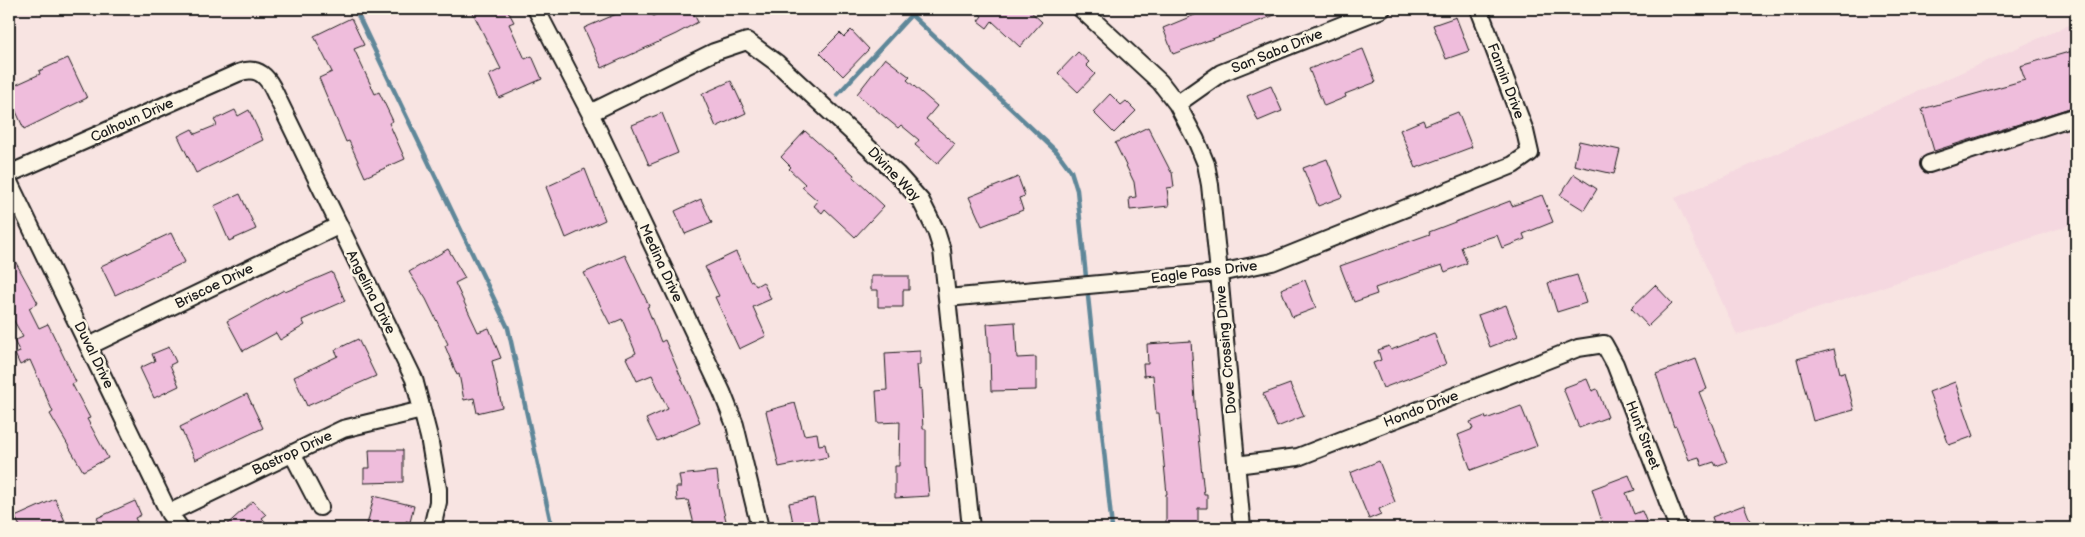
<svg xmlns="http://www.w3.org/2000/svg" width="2085" height="537" viewBox="0 0 2085 537" font-family="'Balsamiq Sans',sans-serif">
  <style>
    .built { fill: #f5d8e0 }
    .lines { fill: none; stroke-linecap: round; stroke-linejoin: round }
    .stream { stroke: #5f8799; stroke-width: 4.5 }
    .building { fill: #efbddc; stroke: #1c1c1c }
    .minor-casing { stroke: #1c1c1c; stroke-width: 20 }
    .minor { stroke: #fcf5e5; stroke-width: 16 }
    .labels { text-anchor: middle; dominant-baseline: central; stroke-width: 5; stroke-linejoin: round; paint-order: stroke }
    .street-label { font-size: 14px; fill: #1c1c1c; stroke: #fcf5e5 }
  </style>
  <rect width="100%" height="100%" fill="#f8e4e2"/>
  <filter id="ink" filterUnits="userSpaceOnUse"><feTurbulence type="fractalNoise" baseFrequency=".02" numOctaves="2"/><feDisplacementMap in="SourceGraphic" scale="10" xChannelSelector="R" yChannelSelector="G"/><feConvolveMatrix kernelMatrix="1 2 1 2 8 2 1 2 1" color-interpolation-filters="sRGB"/></filter>
  <g filter="url(#ink)">
    <path class="built" d="M2076,22V223L1737,335L1675,198Z"/>
    <g class="lines">
      <path class="stream" d="M355,9L508,328L552,528
        M905,9L1057,152L1071,171L1077,190L1112,528
        M837,95L911,15"/>
    </g>
    <path class="building" d="M482,9H507L514,22L509,24L525,59L532,56L542,79L499,98L489,75L501,69L473,13Z
      M628,9H650L653,16L667,9H691L698,22L676,34L602,68L584,28Z
      M972,9H1028L1042,22L1020,47L992,21L987,28L978,21L982,16Z
      M1209,9H1288V10L1173,54L1163,28Z
      M1456,17L1469,51L1446,59L1433,25Z
      M351,18L364,45L354,49L375,94L379,92L393,121L389,123L405,159L365,177L349,141L346,142L319,78L332,72L314,36Z
      M851,30L869,49L843,76L820,53L840,33L844,37Z
      M1363,49L1376,82L1345,94L1346,97L1324,106L1309,69Z
      M2076,50V106L1934,151L1922,109L2025,80L2020,66Z
      M1078,52L1089,62L1086,65L1095,74L1078,92L1058,73Z
      M68,58L87,98L24,129L9,96V88L40,74L39,71Z
      M885,58L910,77L907,80L937,106L926,119L955,144L937,164L915,145L919,140L901,125L898,128L857,94Z
      M731,81L746,113L716,127L702,94Z
      M1271,86L1282,111L1258,121L1247,96Z
      M1110,94L1121,105L1126,101L1136,111L1114,133L1093,112Z
      M235,110L238,116L249,110L263,140L196,173L178,136L192,129L195,134L217,125L214,120Z
      M1458,112L1472,147L1416,168L1400,130L1423,120L1425,125Z
      M662,113L678,153L649,165L632,125Z
      M1148,127L1171,172H1172L1174,187L1167,188L1169,206L1130,210L1129,198L1136,197L1134,182L1115,143Z
      M805,131L854,175L853,177L884,206L855,237L825,209L822,213L814,206L818,201L802,187L805,184L789,169L791,167L781,157Z
      M1579,141L1620,150L1614,174L1574,165Z
      M1327,159L1342,197L1318,206L1303,168Z
      M585,169L605,220L566,238L546,187Z
      M1574,174L1597,189L1584,210L1560,195Z
      M1018,177L1025,196L1019,198L1023,210L982,226L969,197Z
      M240,194L256,229L229,241L214,206Z
      M1542,195L1553,222L1523,234L1525,239L1502,248L1497,235L1461,247L1467,263L1445,272L1442,265L1423,271L1375,288L1377,294L1354,302L1340,266L1430,234L1429,232L1510,201L1512,206Z
      M701,199L712,223L685,234L675,211Z
      M171,233L185,262L115,295L101,266Z
      M448,249L465,278L455,283L478,332L489,328L501,358L492,361L502,407L477,413L474,398L464,400L459,374L457,375L445,346L448,344L426,299L409,272Z
      M9,250L38,303L29,308L39,328L48,324L76,382L72,384L90,418L87,419L108,458L83,471L50,414L53,412L30,360L20,365L15,354L20,352L14,341L23,337L9,312Z
      M736,252L750,281L752,280L756,286L763,282L771,299L753,307L766,336L739,349L715,297L719,296L705,267Z
      M625,255L649,306L647,307L661,342L665,340L700,422L657,441L646,419L668,409L652,375L637,381L626,358L636,353L622,319L610,324L584,273Z
      M332,272L345,301L302,320L305,325L280,340L276,333L243,351L227,321L284,290L285,292Z
      M1577,275L1586,303L1557,312L1548,283Z
      M871,276H909V290H903V307H878V290H871Z
      M1305,280L1316,308L1292,317L1281,289Z
      M1655,285L1672,303L1648,326L1631,308Z
      M1506,305L1518,336L1490,347L1478,315Z
      M1015,322L1017,358L1036,357V390L991,391L990,353H989L987,324Z
      M1434,333L1446,364L1383,388L1373,363L1381,360L1378,350L1389,346L1391,350Z
      M358,339L376,376L307,406L294,377L338,356L335,350Z
      M1191,341L1196,416L1204,494H1207V508H1198V527H1166V494H1167L1159,413H1156L1153,375L1144,376L1143,364H1148L1147,344Z
      M169,347L176,362L170,365L179,386L154,398L140,368L155,361L152,354Z
      M1834,349L1840,373L1844,372L1854,410L1813,421L1797,359Z
      M920,351V365H917L919,389L921,388L923,429H926V464L929,496L895,498V466H899L900,422L878,423L876,391L887,390L885,353Z
      M1696,359L1707,389L1699,392L1727,462L1716,466L1714,462L1702,466L1699,457L1689,460L1676,426L1674,427L1656,374Z
      M1587,379L1592,391L1597,389L1608,417L1579,428L1563,388Z
      M1955,382L1974,436L1949,445L1929,392Z
      M1290,384L1304,416L1277,427L1263,394Z
      M247,394L263,428L195,460L180,427Z
      M795,403L804,435L817,433L819,445L825,444L828,457L779,467L766,411Z
      M1521,406L1537,446L1471,470L1458,435L1473,429L1470,422L1485,416L1486,419Z
      M369,450H403V482L364,483V468H370Z
      M1379,461L1395,502L1379,509L1381,514L1369,519L1350,473Z
      M717,471L720,496L727,525L713,528H695L688,500L677,501L676,487H681L679,475Z
      M1629,475L1635,490L1626,493L1634,514L1642,511L1649,528H1604L1592,489Z
      M374,496L414,506L410,522L406,521L405,528H381L367,525Z
      M814,498L820,528H794L789,503Z
      M55,499L65,521L50,528H21L15,517Z
      M135,501L141,515L135,518L140,528H102L97,518Z
      M253,501L266,515L262,518L271,528H223Z
      M1744,505L1753,528H1716L1712,517Z"/>
    <g class="lines">
      <defs>
        <path id="minor" d="M536,9L590,113L722,392L735,425L760,528
          M1081,9L1160,82L1177,104L1196,140L1206,164L1210,185L1219,273L1242,528
          M1177,104L1221,73L1382,9
          M590,113L714,52L747,41L777,63L897,174L921,201L936,231L942,250L971,528
          M1929,164L2076,116
          M9,174L238,73C254,67 264,72 272,87L414,379L429,437L438,489V502L432,528
          M9,182L169,513L180,528
          M947,298L1219,273L1272,262L1513,165L1530,153L1525,131L1479,9
          M89,346L338,226
          M292,453L320,507
          M1236,465L1298,457L1578,348L1604,344L1615,364L1678,528
          M169,513L343,429L422,410"/>
      </defs>
      <use href="#minor" class="minor-casing"/>
      <use href="#minor" class="minor"/>
    </g>
  </g>
  <g class="labels">
    <g class="street-label">
      <text transform="translate(1277 51) rotate(-22)">San Saba Drive</text>
      <text transform="translate(1506 81) rotate(69)">Fannin Drive</text>
      <text transform="translate(132 120) rotate(-24)">Calhoun Drive</text>
      <text transform="translate(894 174) rotate(46)">Divine Way</text>
      <text transform="translate(661 263) rotate(65)">Medina Drive</text>
      <text transform="translate(1204 272) rotate(-7)">Eagle Pass Drive</text>
      <text transform="translate(214 286) rotate(-26)">Briscoe Drive</text>
      <text transform="translate(371 292) rotate(63)">Angelina Drive</text>
      <text transform="translate(1226 350) rotate(-95)">Dove Crossing Drive</text>
      <text transform="translate(94 355) rotate(64)">Duval Drive</text>
      <text transform="translate(1421 409) rotate(-21)">Hondo Drive</text>
      <text transform="translate(1643 435) rotate(69)">Hunt Street</text>
      <text transform="translate(292 453) rotate(-25)">Bastrop Drive</text>
    </g>
  </g>
  <rect width="2085" height="537" fill="none" stroke="#fcf5e5" stroke-width="30"/>
  <rect x="15" y="15" width="2055" height="507" fill="none" stroke="#1c1c1c" stroke-width="2" filter="url(#ink)"/>
</svg>
